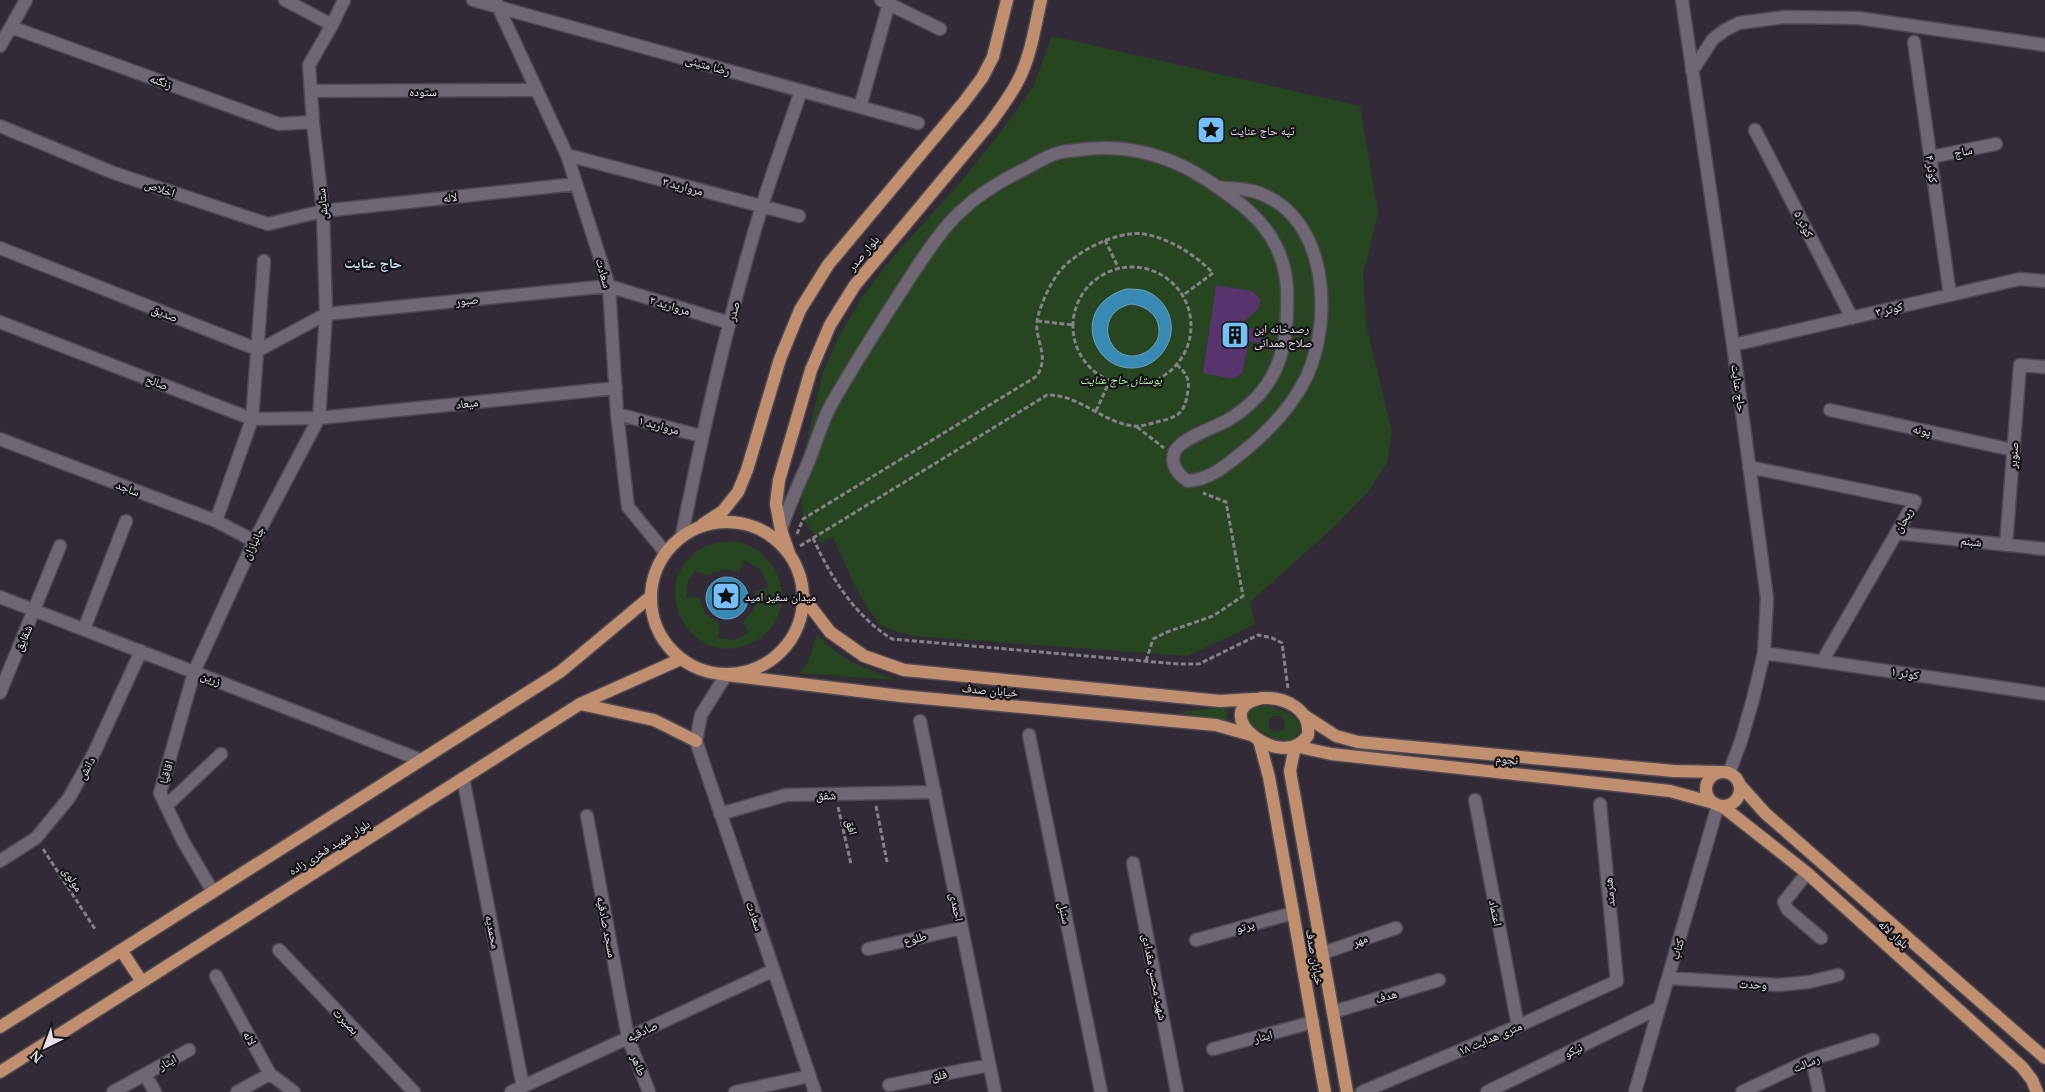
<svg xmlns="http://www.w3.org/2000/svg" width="2045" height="1092" viewBox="0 0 2045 1092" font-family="'PT Serif','Noto Naskh Arabic',serif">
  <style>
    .green { fill: #264520; fill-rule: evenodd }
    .water { fill: #3989b5; stroke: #6da3c5; fill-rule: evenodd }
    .building { fill: #58336d }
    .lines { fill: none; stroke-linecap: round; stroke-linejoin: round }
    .minor-casing { stroke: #4f4953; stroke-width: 15 }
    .major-casing { stroke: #4f4953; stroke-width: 15 }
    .path { stroke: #86808a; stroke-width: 3; stroke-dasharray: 5 2.5; stroke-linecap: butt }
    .minor { stroke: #6f6774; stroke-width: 12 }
    .major { stroke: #c18f6f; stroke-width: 12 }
    .labels { text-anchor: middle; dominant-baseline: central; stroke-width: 4.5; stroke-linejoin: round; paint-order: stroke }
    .street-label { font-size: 12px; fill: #e6e1e9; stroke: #18151a }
    .poi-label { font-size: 12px; fill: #e6e1e9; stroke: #18151a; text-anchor: start }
    .park-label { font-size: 12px; font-style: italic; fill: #b2f9a4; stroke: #18151a }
    .neighbourhood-label { font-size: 14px; font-weight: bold; fill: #c6e0f5; stroke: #18151a }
  </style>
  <rect width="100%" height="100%" fill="#322b37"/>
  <path class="green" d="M1052,36L1360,106L1378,213L1363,276L1367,328L1392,432L1387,463L1367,493L1333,528L1250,602L1255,624L1188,656L915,636C905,634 891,631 882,625C864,611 843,559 833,537L821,543L803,519L799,473L823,372L839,336L863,296L892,258L960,183L1003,129L1033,87Z
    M719,542C726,542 733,541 738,542C773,550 791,587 777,618C772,629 764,637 753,642C692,674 642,584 702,548C707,545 714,544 719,542ZM744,560L760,569L769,587L755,591L754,609L743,622L748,633L734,640L718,638L720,624L705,613L699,597L686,598L688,581L695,571L708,575L724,569L739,572Z
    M817,634C839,660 866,669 897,680L798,673L807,665Z
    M1258,705C1270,705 1309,715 1298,734C1296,738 1293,740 1289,740C1273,742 1228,719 1258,705ZM1273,716H1279L1285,721V727L1282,731L1273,732L1269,728V720Z
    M1230,707L1226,716L1230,722L1179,712Z"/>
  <path class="water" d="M1126,289C1135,289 1144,289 1152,294C1170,305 1177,329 1166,347C1162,355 1155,361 1147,365C1097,384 1064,308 1126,289ZM1131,304C1149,306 1163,319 1158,338C1155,345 1150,351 1142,354C1109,367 1090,313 1131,304Z
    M706 598a21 21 0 1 1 42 0a21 21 0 1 1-42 0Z"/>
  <path class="building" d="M1216,285L1252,291L1261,300L1258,309L1238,327L1262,330L1260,343L1249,341L1242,373L1233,379L1203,373Z"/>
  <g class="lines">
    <defs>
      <path id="minor" d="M285,0L332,25
        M473,0L918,123
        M495,0L567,155L609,286L617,414L628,507L665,552
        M881,0L940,29
        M1682,0L1733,345L1767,598L1764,653L1753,699L1741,741L1729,773
        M11,27L279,124L313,122
        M1914,42L1950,295
        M0,46L26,0
        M1692,71L1713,39L1725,30L1739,23L1785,17L1858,18L2045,45
        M311,91L536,90
        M860,107L889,3
        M0,126L114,173L268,224L323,211L576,184
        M1755,130L1852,318
        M567,155L799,216
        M1931,157L1996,144
        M0,248L259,350L326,314L609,286L730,323
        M0,322L252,419L319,418L616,388
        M1733,345L2020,279L2045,281
        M1830,410L2013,450
        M617,414L701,436
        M0,439L216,521L254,541
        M1749,467L1915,501L1823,660
        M216,521L252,419L264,261
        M781,530C788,507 798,486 808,463C816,444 821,423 831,405C856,361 885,316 913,273C927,252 942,229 960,212C979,194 1002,180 1025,169C1035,164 1046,156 1058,153C1064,151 1071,151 1078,150C1126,143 1170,155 1210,182C1236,200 1262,217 1276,246C1286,266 1288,285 1287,307C1287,356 1273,393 1228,420C1216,427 1182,438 1175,451C1169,463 1178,475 1188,481C1209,480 1227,465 1244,451C1269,431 1293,405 1307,376C1333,318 1328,218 1259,193C1246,188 1230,189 1217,187
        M1896,533L2045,549
        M682,535C704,424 729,314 762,206C774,168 788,129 801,91
        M2006,545L2020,365L2045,367
        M0,597L421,760
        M84,629L126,521
        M1764,653L2045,694
        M726,675L701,715L696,741L815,1092
        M0,693L60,546
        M920,721L995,1092
        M1029,735L1101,1092
        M463,778L523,1087
        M1475,800L1518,1026
        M166,806L221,754
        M720,814L786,795L935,792
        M587,816L628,1038L649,1092
        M0,861L36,838L69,798L94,753L141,651
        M1133,863L1177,1092
        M1807,873L1784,902L1787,909L1821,938
        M213,892L183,841L160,793L194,672L254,541L319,418L326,314L323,211L313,122L309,65L332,25L344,0
        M1196,940L1293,913
        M868,949L962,928
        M279,950L414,1092
        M1323,953L1396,928
        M216,976L270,1074L294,1092
        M1668,978L1778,985L1809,982L1838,975
        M1333,1012L1439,980
        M1213,1049L1313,1022
        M1812,1059L1819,1092
        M145,1074L155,1092
        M889,1085L989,1065
        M113,1092L189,1050
        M237,1092L270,1074
        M511,1092L774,970
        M735,1092L810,1076
        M1362,1092L1518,1026L1617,981L1600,804
        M1487,1092L1659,1008
        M1635,1092L1718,805
        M1742,1092L1812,1059L1873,1040"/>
      <path id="major" d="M651 598a76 76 0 1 1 152 0a76 76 0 1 1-152 0Z
        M703,524L723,511L738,492L747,470L780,359L800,310L828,265L964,102L982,78L993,57L1007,0
        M789,553L781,530L776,504L779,480L811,370L830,325L855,285L991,122C1001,108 1011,95 1019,79C1031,55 1035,26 1041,0
        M804,598L830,632L864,656L904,670L1220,701L1254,699
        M726,675L901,696L1216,725L1251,735
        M1262,698C1285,697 1311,709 1308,735C1283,775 1203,710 1262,698Z
        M580,704L654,720L696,741
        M1305,716L1336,736L1358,742L1674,771L1720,772
        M1259,740L1269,777L1325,1092
        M1706 789a17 17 0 1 1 34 0a17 17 0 1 1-34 0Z
        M1739,784L1765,813L2045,1058
        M1722,806L1807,873L2022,1067L2032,1080L2037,1092
        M121,950L142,982
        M0,1027L560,672L650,597
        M0,1072L580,704L681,659
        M1347,1092L1290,771L1295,746L1331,754L1670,791L1714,803"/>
    </defs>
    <use href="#minor" class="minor-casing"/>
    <use href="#major" class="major-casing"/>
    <path class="path" d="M1105,240L1119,269
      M1073 326a59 59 0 1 1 118 0a59 59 0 1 1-118 0Z
      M1037,321L1074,325
      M1096,411L1110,380
      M1137,427L1164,448
      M797,534L803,519L1037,376C1051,353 1032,339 1038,316C1042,302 1050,284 1059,272C1076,251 1118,230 1144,234C1171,239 1194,254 1213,273L1182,296
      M813,538C831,578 855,616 892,639L1178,664H1199L1258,635L1272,638L1282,643L1288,689
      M800,546L1047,395C1079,394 1103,423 1134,426C1142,427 1152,423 1161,421C1181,416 1185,411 1188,390C1190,378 1185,372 1176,364
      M1146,661L1153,639L1167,632L1213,616L1243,596L1226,502L1203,493
      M876,806L887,862
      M838,807L851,864
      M43,849L95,929"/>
    <use href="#minor" class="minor"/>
    <use href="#major" class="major"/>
  </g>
  <defs>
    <symbol id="sight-square" viewBox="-11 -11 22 22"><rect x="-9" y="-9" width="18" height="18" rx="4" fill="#76c0f7" stroke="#18151a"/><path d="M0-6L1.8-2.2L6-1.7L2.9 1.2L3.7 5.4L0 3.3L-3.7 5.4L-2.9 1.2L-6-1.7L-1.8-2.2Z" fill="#111"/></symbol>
    <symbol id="building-square" viewBox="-11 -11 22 22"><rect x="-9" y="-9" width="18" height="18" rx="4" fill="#76c0f7" stroke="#18151a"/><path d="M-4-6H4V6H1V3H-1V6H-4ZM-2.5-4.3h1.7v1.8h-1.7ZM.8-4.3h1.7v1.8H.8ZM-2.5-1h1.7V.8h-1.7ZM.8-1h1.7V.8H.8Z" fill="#111"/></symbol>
  </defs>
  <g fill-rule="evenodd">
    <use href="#sight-square" x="1195" y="114" width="32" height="32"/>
    <use href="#building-square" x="1219" y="319" width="32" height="32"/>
    <use href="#sight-square" x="710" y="580" width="32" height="32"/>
  </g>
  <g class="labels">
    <g class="street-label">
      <text transform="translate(708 65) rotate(16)">رضا متینی</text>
      <text transform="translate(161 81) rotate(20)">زنگنه</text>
      <text x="423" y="91">ستوده</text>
      <text transform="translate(1963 151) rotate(-11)">ساج</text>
      <text transform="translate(1932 169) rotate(82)">کوثر ۴</text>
      <text transform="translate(683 186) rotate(15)">مروارید ۳</text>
      <text transform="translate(160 188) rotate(19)">اخلاص</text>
      <text transform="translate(450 197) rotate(-6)">لاله</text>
      <text transform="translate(322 204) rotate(-95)">ستایش</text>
      <text transform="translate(1804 224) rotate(63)">کوثر ۵</text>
      <text transform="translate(863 253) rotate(-50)">بلوار صدر</text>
      <text transform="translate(604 273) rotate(74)">سعادت</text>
      <text transform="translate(467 300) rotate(-6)">صبور</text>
      <text transform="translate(670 305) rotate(17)">مروارید ۲</text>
      <text transform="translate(1889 309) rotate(-13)">کوثر ۳</text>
      <text transform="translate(733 311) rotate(-75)">صدر</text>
      <text transform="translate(165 313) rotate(22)">صدیق</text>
      <text transform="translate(157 382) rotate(21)">صالح</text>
      <text transform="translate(1739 388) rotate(82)">حاج عنایت</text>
      <text transform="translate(467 403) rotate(-6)">میعاد</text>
      <text transform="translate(659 425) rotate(15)">مروارید ۱</text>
      <text transform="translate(1922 430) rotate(12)">پونه</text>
      <text transform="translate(2013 455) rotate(-86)">صنوبر</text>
      <text transform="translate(128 488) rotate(21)">ساجد</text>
      <text transform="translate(1903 520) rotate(-60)">ریحان</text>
      <text transform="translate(1971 541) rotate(6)">شبنم</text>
      <text transform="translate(253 543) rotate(-64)">جانبازان</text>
      <text transform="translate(23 638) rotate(-67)">شقایق</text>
      <text transform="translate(1905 673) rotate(9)">کوثر ۱</text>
      <text transform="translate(211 678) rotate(21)">زرین</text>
      <text transform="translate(990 690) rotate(5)">خیابان صدف</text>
      <text transform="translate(1507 759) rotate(6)">نجوم</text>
      <text transform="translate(86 768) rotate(-61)">دانش</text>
      <text transform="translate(166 772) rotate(-74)">اقاقیا</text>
      <text transform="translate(826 795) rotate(-1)">شفق</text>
      <text transform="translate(852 827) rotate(77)">افق</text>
      <text transform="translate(329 847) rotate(-32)">بلوار شهید فخری زاده</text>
      <text transform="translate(73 879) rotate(57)">مولوی</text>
      <text transform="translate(1609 892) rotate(-95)">هنرمند</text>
      <text transform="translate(957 907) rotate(79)">احمدی</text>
      <text transform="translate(1065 913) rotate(79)">سنبل</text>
      <text transform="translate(1496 913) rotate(79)">اعتماد</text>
      <text transform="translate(755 916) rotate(71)">سعادت</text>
      <text transform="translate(1245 926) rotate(-15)">پرتو</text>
      <text transform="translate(607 927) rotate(79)">مسجد صادقیه</text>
      <text transform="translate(493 932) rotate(79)">محمدیه</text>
      <text transform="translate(1894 934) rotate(42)">بلوار لاله</text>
      <text transform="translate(915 938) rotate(-13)">طلوع</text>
      <text transform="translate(1360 940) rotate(-19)">مهر</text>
      <text transform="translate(1677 949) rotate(-74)">کتاب</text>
      <text transform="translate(1315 957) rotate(80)">خیابان صدف</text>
      <text transform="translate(1155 977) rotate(79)">شهید محسن مقدادی</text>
      <text transform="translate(1753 984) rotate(2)">وحدت</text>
      <text transform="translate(1386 996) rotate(-17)">هدف</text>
      <text transform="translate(346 1021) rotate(46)">بصیرت</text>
      <text transform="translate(642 1031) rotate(-25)">صادقیه</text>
      <text transform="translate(1263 1036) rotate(-15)">ایثار</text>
      <text transform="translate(250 1038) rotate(61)">لاله</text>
      <text transform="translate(1490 1038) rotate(-23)">۱۸ متری هدایت</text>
      <text transform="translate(1573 1050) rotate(-26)">نیکو</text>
      <text transform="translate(167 1062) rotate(-29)">ایثار</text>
      <text transform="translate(1806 1063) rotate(-23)">رسالت</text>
      <text transform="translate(639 1065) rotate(69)">طاهر</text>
      <text transform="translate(939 1075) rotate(-12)">فلق</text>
    </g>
    <g class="poi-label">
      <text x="1230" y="130">تپه حاج عنایت</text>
      <text x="1254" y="328">رصدخانه ابن<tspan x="1254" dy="14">صلاح همدانی</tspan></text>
      <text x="745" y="596">میدان سفیر امید</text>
    </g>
    <g class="park-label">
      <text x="1121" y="379">بوستان حاج عنایت</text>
    </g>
    <g class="neighbourhood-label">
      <text x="373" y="262">حاج عنایت</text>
    </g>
  </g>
  <g transform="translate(45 1047) rotate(222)" stroke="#18151a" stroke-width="4" paint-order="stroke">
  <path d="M0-4L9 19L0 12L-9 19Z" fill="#e6e1e9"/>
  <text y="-8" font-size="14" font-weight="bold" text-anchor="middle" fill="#e6e1e9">N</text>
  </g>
</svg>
